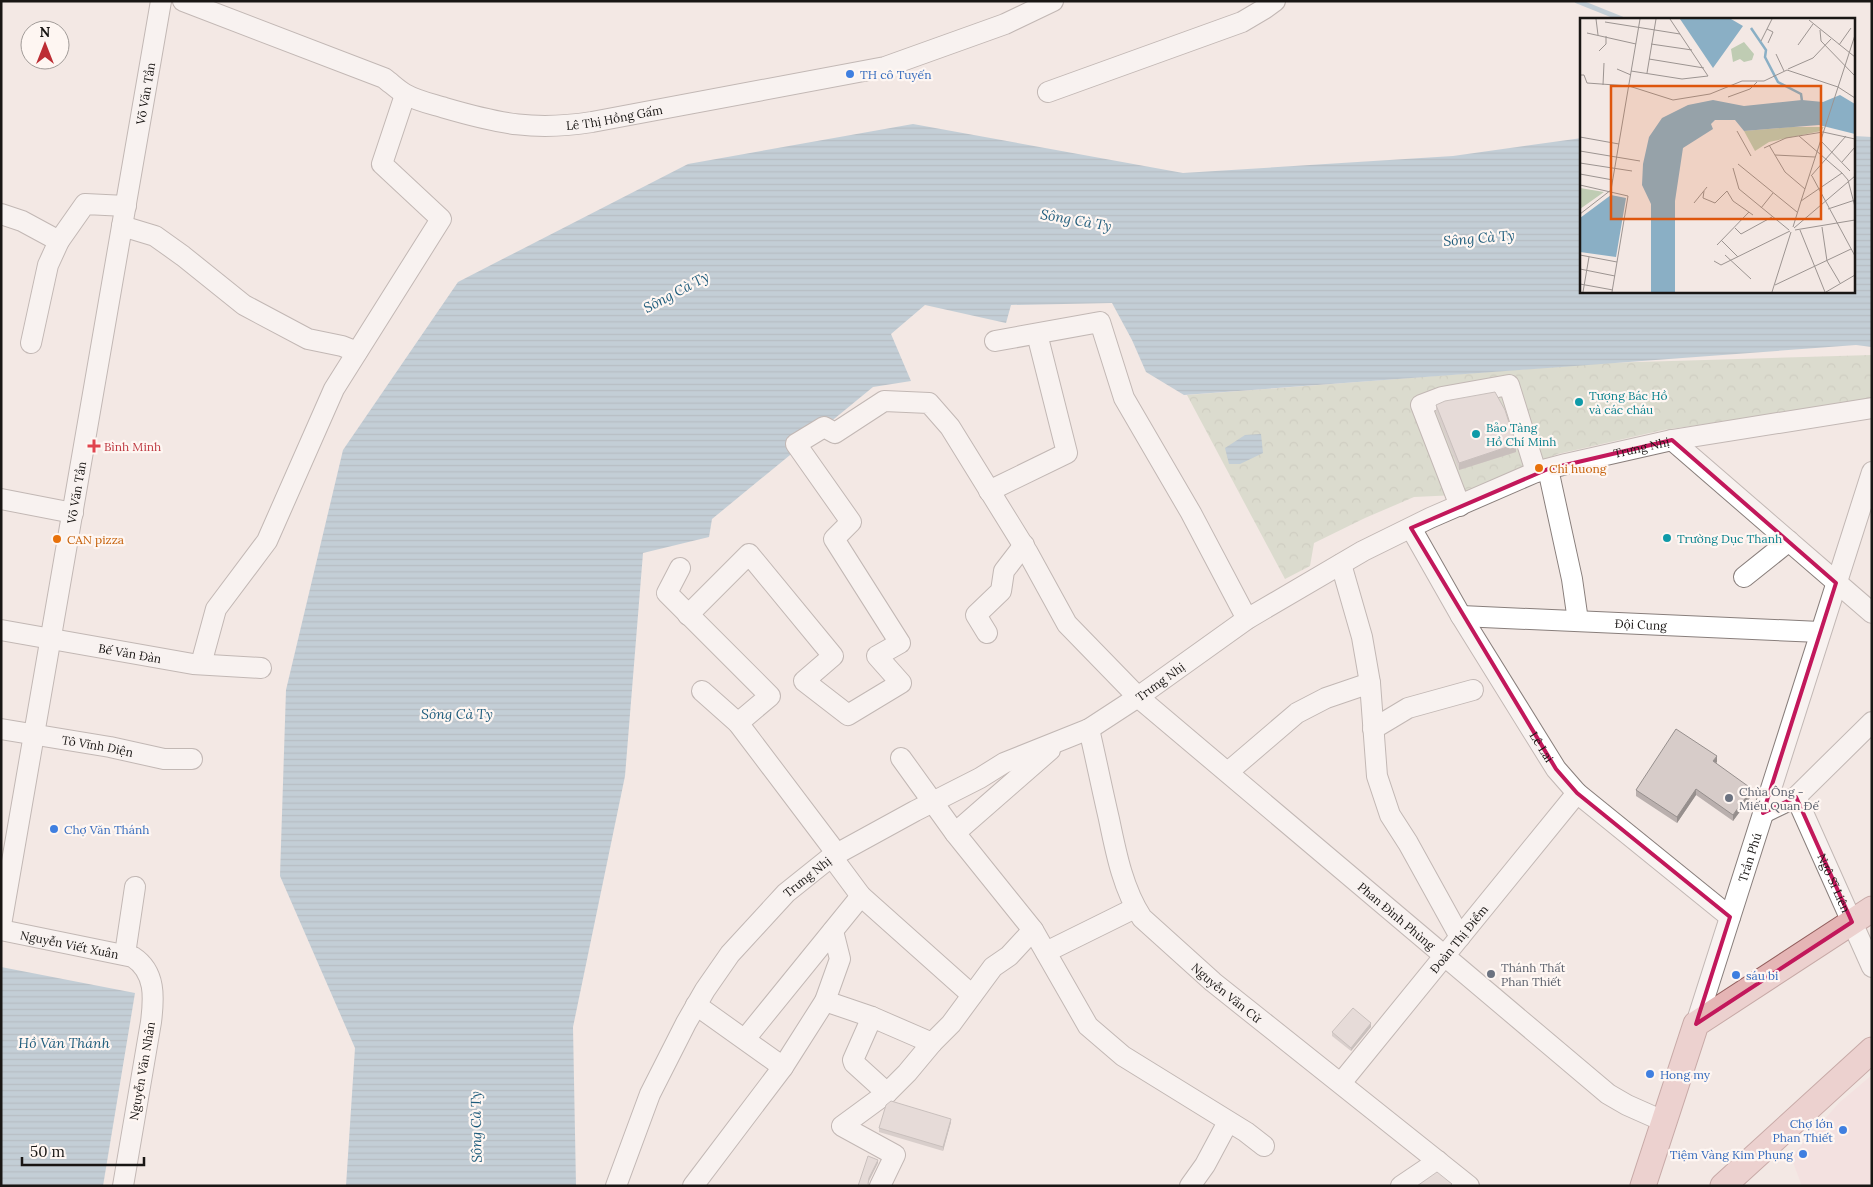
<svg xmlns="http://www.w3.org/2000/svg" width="1873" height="1187" viewBox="0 0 1873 1187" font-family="Lora,serif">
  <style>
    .commercial { fill: #f4d9db }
    .forest { fill: url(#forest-crowns) }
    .water { fill: url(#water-rules) }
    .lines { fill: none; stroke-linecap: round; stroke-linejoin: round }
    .stream { stroke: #8aafc5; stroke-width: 5 }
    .minor-casing { stroke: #887e7b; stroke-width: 22 }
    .major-casing { stroke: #925e5d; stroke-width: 27 }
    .minor { stroke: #fff; stroke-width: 20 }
    .major { stroke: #e5b5b5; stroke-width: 25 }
    .wall { fill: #b9afad }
    .shaded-wall { fill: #968f8d }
    .building { fill: #d7ccc9; stroke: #968f8d }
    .marked { fill: none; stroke: #c2185b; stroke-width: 4; stroke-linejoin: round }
    .shop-dot { fill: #3f7fe0; stroke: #fef6f2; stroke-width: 2 }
    .culture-dot { fill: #0f9aa8; stroke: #fef6f2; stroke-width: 2 }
    .health-dot { fill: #e0444e; stroke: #fef6f2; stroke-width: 2 }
    .food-dot { fill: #e8710a; stroke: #fef6f2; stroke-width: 2 }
    .worship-dot { fill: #6b7280; stroke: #fef6f2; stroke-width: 2 }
    .labels { text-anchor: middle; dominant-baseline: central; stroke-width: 4.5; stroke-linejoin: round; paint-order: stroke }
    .shop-label { font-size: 12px; fill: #366cbe; stroke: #fef6f2; text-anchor: start }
    .street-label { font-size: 12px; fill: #191614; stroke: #fef6f2 }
    .culture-label { font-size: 12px; fill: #0d838f; stroke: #fef6f2; text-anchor: start }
    .health-label { font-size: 12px; fill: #be3a42; stroke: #fef6f2; text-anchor: start }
    .food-label { font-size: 12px; fill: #c56008; stroke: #fef6f2; text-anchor: start }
    .worship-label { font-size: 12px; fill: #5b616d; stroke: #fef6f2; text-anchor: start }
    .water-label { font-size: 14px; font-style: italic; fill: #1e5c7c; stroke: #fef6f2 }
    .inset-river { fill: none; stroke: #8aafc5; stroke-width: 2.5 }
    .inset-road { fill: none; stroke: #9c9491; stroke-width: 1 }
    .view { fill: #de560c; fill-opacity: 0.15; stroke: #de560c; stroke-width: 2.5 }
    .inset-edge { fill: none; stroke: #191614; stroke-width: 2.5 }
  </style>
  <defs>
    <pattern id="forest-crowns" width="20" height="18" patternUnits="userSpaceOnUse" patternTransform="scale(1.25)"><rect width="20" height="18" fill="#bfccb3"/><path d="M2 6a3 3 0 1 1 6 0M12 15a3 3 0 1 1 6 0" fill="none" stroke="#a4ae99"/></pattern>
    <pattern id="water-rules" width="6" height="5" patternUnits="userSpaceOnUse" patternTransform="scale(1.25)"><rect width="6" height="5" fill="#8aafc5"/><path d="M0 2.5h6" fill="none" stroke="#708d9f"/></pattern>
  </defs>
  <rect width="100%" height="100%" fill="#f3e8e4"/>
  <path class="commercial" d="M1872,1075V1186H1802L1791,1157L1839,1103Z"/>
  <path class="forest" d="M1872,355V401L1663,430L1558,454L1456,495L1414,497L1365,518L1314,543L1310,566L1285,579L1187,395L1605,363Z"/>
  <path class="water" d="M913,124L1183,173L1453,156L1582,138V291H1854V136L1872,137V347L1856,345L1184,395L1146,372L1132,340L1112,303L1011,305L1006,323L925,305L891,334L911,381L873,387L712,519L709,537L643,553L625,776L573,1027L576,1186H346L355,1048L280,876L286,690L343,450L458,282L688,164Z
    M1261,434L1263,453L1240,464H1229L1225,448L1245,435Z
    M1,967L135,993L103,1186H1Z"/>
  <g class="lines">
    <path class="stream" d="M1577,1L1622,19"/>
    <defs>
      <g id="minor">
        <path id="s1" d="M183,1L384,78C391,83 398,90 405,94C417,101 432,104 445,108C500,124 535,131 592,122L885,67L1005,24L1053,1"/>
        <path d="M1048,92L1242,22L1264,9L1275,1"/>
        <path d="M1,214L22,221L59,241"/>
        <path d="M122,226L155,236L183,256L244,305L308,339L342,346L357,352"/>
        <path d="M995,341L1100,322L1124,398L1191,513L1247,619"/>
        <path d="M31,343L48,265L59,241L85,204L126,206"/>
        <path d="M1672,440L1872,613"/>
        <path d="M1548,469L1572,579L1578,621"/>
        <path d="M989,491L1067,453L1037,334"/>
        <path d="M1,499L73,513"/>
        <path d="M1460,506L1421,405L1442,397L1509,385L1536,472"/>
        <path id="s2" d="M1411,528L1461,616L1556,769L1577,793L1730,917"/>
        <path d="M1341,564L1362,637L1370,683L1377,776L1390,815L1408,843L1460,937"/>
        <path d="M680,568L667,593L770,696L738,723"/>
        <path d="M1744,577L1789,541"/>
        <path id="s3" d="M688,615L749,554L833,656L804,681L848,715L901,683L877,656L900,643L834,539L851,522L796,444L824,427L835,433L884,401L929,403L950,427L1028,553L1067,624L1138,697L1608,1094L1627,1105L1663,1121"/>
        <path id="s4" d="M1461,616L1820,632"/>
        <path id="s5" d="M1,630L193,664L261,668"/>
        <path d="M987,633L976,615L1001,591L1004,571L1024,545"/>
        <path d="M201,664L216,609L267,541L334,389L441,219L382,164L405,95"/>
        <path d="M702,691L738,723L837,854"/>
        <path id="s6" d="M1,729L110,747L164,759H192"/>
        <path id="s7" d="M1089,729C1096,759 1102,789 1109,819C1116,853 1123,889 1142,918L1213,982L1469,1186"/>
        <path d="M1373,729L1408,708L1473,690"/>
        <path d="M901,758L955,833L1033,930L1088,1026L1123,1056L1246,1132L1264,1146"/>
        <path d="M1228,772L1297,713L1326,698L1370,683"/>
        <path id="s8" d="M1796,797L1872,967"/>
        <path d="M1763,813L1796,797L1872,722"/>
        <path d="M955,833L1050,750"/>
        <path d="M832,857L861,896L972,995"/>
        <path id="s9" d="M1,925L161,1"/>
        <path id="s10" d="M1,930L133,957C156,972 154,998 151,1022L123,1186"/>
        <path d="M833,931L840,959L825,1001L872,1017L932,1043L951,1024L993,967L1009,956L1033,930"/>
        <path d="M1046,952L1135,908"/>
        <path d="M125,954L135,887"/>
        <path d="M696,1005L783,1067"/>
        <path d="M872,1017L853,1060L854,1063L887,1093"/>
        <path id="s11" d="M1696,1024L1872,472"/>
        <path d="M745,1039L861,896"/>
        <path id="s12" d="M1341,1083L1577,793"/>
        <path id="s13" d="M616,1186L650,1094L686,1023L705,990L730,954L786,893L831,857L915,811L980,778L1004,763L1089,729L1138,697L1247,619L1363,551L1430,518L1536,472L1566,464L1672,440L1872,408"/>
        <path d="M693,1186L783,1067L825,1001"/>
        <path d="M880,1186L895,1155L842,1126L887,1093L907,1073L932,1043"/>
        <path d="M1190,1186L1205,1165L1228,1122"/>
        <path d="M1401,1186L1438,1161"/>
      </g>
      <path id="major" d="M1643,1186L1696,1024L1872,909
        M1723,1186L1872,1050"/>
    </defs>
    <use href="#minor" class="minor-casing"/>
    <use href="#major" class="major-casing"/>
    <use href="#minor" class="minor"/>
    <use href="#major" class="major"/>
  </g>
  <path class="wall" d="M1436,405L1516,452L1459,470L1436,412Z
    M1717,762L1716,763L1752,795L1733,821L1696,795L1677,823L1636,796V790Z
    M1371,1027L1351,1051L1332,1036V1032Z
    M951,1122L943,1151L879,1132V1128Z"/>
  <path class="shaded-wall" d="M1516,444V452L1459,470V463Z
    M1717,756V762L1713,767V761Z
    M1696,789V795L1677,823V817Z
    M1752,789V795L1733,821V815Z
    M1371,1023V1027L1351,1051V1048Z
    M951,1119V1122L943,1151V1147Z
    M878,1160V1163L869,1181L868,1186L869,1178Z"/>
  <path class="building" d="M1495,392L1505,410L1516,444L1459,463L1436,405L1445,401Z
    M1676,729L1717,756L1713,761L1752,789L1733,815L1696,789L1677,817L1636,790Z
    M1353,1008L1371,1023L1351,1048L1332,1032Z
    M891,1101L951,1119L943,1147L879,1128L886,1105Z
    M868,1156L878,1160L869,1178L868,1184L869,1186H858Z
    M1437,1172L1452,1184L1450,1186H1417Z"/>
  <path d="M0 0H1873V1187H0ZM1672,440L1836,583L1763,813L1796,797L1852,922L1696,1024L1730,917L1577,793L1556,769L1411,528L1548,469Z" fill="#f3e8e4" fill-opacity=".55" fill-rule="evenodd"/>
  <path class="marked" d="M1672,440L1836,583L1763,813L1796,797L1852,922L1696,1024L1730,917L1577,793L1556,769L1411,528L1548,469Z"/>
  <g class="shop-dot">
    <circle cx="850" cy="74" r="5"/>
    <circle cx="54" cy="829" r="5"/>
    <circle cx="1736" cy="975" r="5"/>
    <circle cx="1650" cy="1074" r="5"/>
    <circle cx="1843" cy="1130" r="5"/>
    <circle cx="1803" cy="1154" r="5"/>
  </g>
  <g class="culture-dot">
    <circle cx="1579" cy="402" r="5"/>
    <circle cx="1476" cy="434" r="5"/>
    <circle cx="1667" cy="538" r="5"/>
  </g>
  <path class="health-dot" d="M91.5 438.5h5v5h5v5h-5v5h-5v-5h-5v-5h5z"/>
  <g class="food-dot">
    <circle cx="1539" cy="468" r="5"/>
    <circle cx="57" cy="539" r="5"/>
  </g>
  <g class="worship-dot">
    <circle cx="1729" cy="798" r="5"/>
    <circle cx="1491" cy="974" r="5"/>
  </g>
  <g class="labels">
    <g class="shop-label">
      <text x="860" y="74">TH cô Tuyến</text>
      <text x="64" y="829">Chợ Văn Thánh</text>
      <text x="1746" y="975">sáu bi</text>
      <text x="1660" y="1074">Hong my</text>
      <text x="1833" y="1123" text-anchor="end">Chợ lớn<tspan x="1833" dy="14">Phan Thiết</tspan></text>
      <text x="1793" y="1154" text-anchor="end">Tiệm Vàng Kim Phụng</text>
    </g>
    <g class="street-label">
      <text stroke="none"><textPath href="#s9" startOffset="844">Võ Văn Tần</textPath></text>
      <text stroke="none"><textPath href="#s1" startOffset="456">Lê Thị Hồng Gấm</textPath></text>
      <text stroke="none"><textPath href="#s13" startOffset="1314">Trưng Nhị</textPath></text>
      <text stroke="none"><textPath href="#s9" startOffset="439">Võ Văn Tần</textPath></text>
      <text stroke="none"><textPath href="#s4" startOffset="180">Đội Cung</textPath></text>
      <text stroke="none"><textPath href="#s5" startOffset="131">Bế Văn Đàn</textPath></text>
      <text stroke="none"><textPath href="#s13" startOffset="774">Trưng Nhị</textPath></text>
      <text stroke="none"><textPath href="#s6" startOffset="98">Tô Vĩnh Diện</textPath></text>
      <text stroke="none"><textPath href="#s2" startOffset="255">Lê Lai</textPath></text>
      <text stroke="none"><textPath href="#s11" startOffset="175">Trần Phú</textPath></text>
      <text stroke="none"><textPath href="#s13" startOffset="369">Trưng Nhị</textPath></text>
      <text stroke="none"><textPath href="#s8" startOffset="94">Ngô Sĩ Liên</textPath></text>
      <text stroke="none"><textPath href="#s3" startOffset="1530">Phan Đình Phùng</textPath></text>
      <text stroke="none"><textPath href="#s12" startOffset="186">Đoàn Thị Điểm</textPath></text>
      <text stroke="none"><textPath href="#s10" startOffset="70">Nguyễn Viết Xuân</textPath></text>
      <text stroke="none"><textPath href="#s7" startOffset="310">Nguyễn Văn Cừ</textPath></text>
      <text transform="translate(142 1071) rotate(-80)">Nguyễn Văn Nhân</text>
    </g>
    <g class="culture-label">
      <text x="1589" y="395">Tượng Bác Hồ<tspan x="1589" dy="14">và các cháu</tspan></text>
      <text x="1486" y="427">Bảo Tàng<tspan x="1486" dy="14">Hồ Chí Minh</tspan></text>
      <text x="1677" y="538">Trường Dục Thanh</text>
    </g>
    <g class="health-label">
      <text x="104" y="446">Bình Minh</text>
    </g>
    <g class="food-label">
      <text x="1549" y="468">Chi huong</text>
      <text x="67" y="539">CAN pizza</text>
    </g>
    <g class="worship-label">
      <text x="1739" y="791">Chùa Ông -<tspan x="1739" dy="14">Miếu Quan Đế</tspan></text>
      <text x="1501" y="967">Thánh Thất<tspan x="1501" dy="14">Phan Thiết</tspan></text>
    </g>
    <g class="water-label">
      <text transform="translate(1076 220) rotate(10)">Sông Cà Ty</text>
      <text transform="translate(1479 238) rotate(-5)">Sông Cà Ty</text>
      <text transform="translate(676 292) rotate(-28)">Sông Cà Ty</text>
      <text x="457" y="714">Sông Cà Ty</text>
      <text x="64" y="1043">Hồ Văn Thánh</text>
      <text transform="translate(476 1127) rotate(-91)">Sông Cà Ty</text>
    </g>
  </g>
  <g transform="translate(1580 18)">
    <rect width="275" height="275" fill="#f3e8e4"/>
    <path d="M164,24L174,36L172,42L164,44L160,41L153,44L151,31ZM211,109H244L241,113L189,124L175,133L164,113ZM0,170L24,174L0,191Z" fill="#bfccb3"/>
    <path d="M100,1H151L163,8L133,50ZM260,77L275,86V116L239,107L164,113L155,102H135L131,106L133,111L103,130L95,183V274H71V186L62,167L63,146L69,119L82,100L108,87L133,82L164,88L222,82L243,84ZM31,177L46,180L36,239L0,234V200Z" fill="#8aafc5"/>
    <path class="inset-river" d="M171,10L186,32L185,39L198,64L221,76L222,83"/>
    <path class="inset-road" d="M16,1L18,17M229,2L275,39M25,4L100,16M187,11L193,14L188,25M240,12L241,23L275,58M7,15L56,26M181,23L192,1M71,26L112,32M218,27L233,6M259,27L271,10M19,33L26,26V18M196,36L204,53M69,41L124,50M37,51L51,57M208,51L233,40L251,21M51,53L102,61L128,58L90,1M67,55L76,1M0,57H4L7,65L49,68L93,82L130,76L162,63H184L207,52L258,69L275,80M23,67L24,45M148,79L170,71L177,64M157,113L171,138M219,118L262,155M0,119L39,126M240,122L270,153M189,127L205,154L225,171M184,130L206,120L243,114L275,121M0,133L60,143M195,137L235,139M262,144L275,129M0,145L52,153M158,146L217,194M153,150L159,171L209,212M0,156L33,162M231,158L266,118M232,158L275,238M268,162L275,189M0,167L48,178L32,274M124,173L123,180L135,185L147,173L153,183L173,197M221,183L275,17M114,185L127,169M181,190L193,175M248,191L275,182M0,196L31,172L60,1M213,209L221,183L262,155L268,162M242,209L247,243L260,265M155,210L161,216L192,199M214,210L275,158M215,212L275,202M220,212L245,274M141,222L158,239M137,227L169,194M0,237L37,244M145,237L171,261M134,243L141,247L210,213M0,251L35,258M0,266L33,272M195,267L271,231M3,274L9,239M192,274L211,214M246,274L275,257"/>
    <path class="view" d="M31,68H241V201H31Z"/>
    <rect width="275" height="275" class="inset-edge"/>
  </g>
  <rect width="1873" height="1187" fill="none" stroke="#191614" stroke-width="5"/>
  <g transform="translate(45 45)"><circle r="24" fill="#fef6f2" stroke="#a29c99"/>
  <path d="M0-4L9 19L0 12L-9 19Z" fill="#bd2d34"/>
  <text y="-8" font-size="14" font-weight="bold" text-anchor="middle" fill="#191614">N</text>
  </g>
  <path d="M22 1157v8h122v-8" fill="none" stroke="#191614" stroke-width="2.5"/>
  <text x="30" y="1157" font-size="15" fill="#191614" stroke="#fef6f2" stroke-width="4" paint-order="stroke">50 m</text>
</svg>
